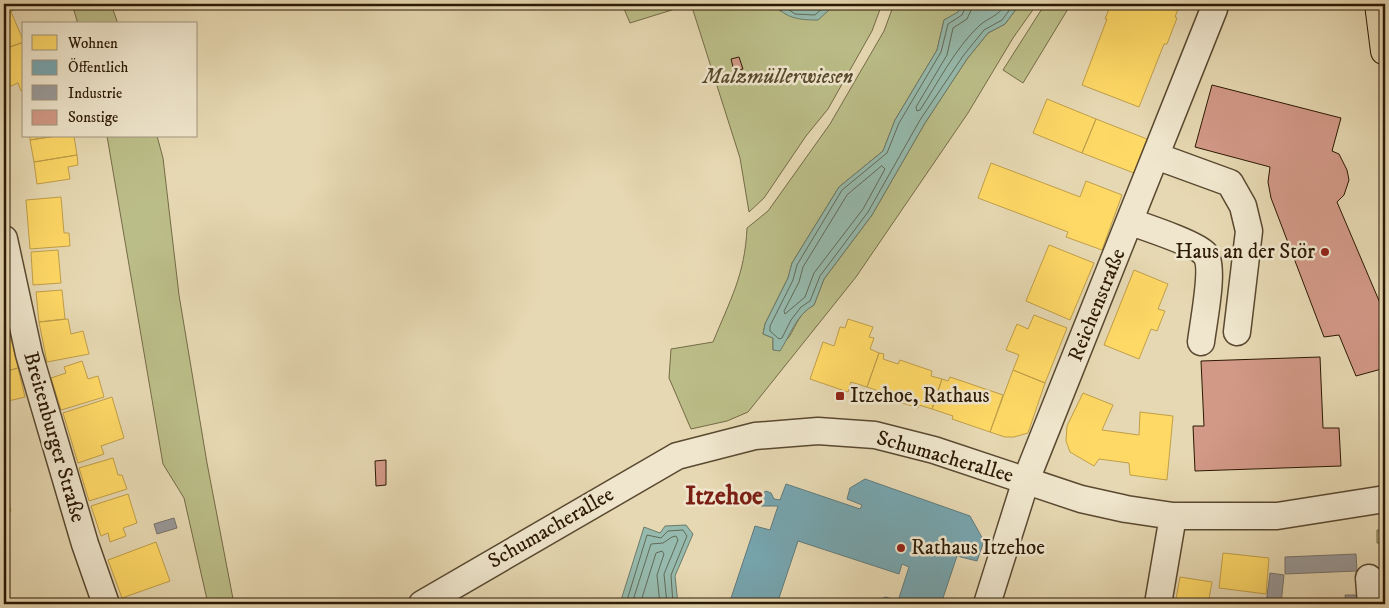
<svg xmlns="http://www.w3.org/2000/svg" width="1389" height="608" viewBox="0 0 1389 608" font-family="'IM FELL DW Pica',serif">
  <style>
    .green { fill: #bbbd88; stroke: #746b46 }
    .water { fill: #96baad; stroke: #6c7a69 }
    .homes { fill: #ffd966; stroke: #c09f49 }
    .public { fill: #76a5af; stroke: #607b7c }
    .industry { fill: #999; stroke: #78736c }
    .lines { fill: none; stroke-linecap: round; stroke-linejoin: round }
    .shore { stroke: #616a58; stroke-width: 1 }
    .building { fill: #d29987; stroke: #2c1904 }
    .minor-casing { stroke: #5a4930; stroke-width: 29 }
    .major-casing { stroke: #2c1904; stroke-width: 30 }
    .minor { stroke: #efe6cd; stroke-width: 26 }
    .major { stroke: #e6d8b2; stroke-width: 28 }
    .poi-dot { fill: #8f2418; stroke: #efe6cd; stroke-width: 2 }
    .labels { text-anchor: middle; dominant-baseline: central; stroke-width: 5; stroke-linejoin: round; paint-order: stroke }
    .park-label { font-size: 21px; font-style: italic; fill: #574a2c; stroke: #efe6cd }
    .poi-label { font-size: 21px; fill: #2c1904; stroke: #efe6cd; text-anchor: start }
    .street-label { font-size: 21px; fill: #2c1904; stroke: #efe6cd }
    .district-label { font-size: 26px; font-weight: bold; fill: #7a1f14; stroke: #efe6cd }
  </style>
  <rect width="100%" height="100%" fill="#e6d8b2"/>
  <filter id="stains"><feTurbulence type="fractalNoise" baseFrequency=".004" numOctaves="4"/><feColorMatrix values="0 0 0 0 .2 0 0 0 0 .09 0 0 0 0 .02 0 0 0 .5 -.17"/></filter>
  <radialGradient id="worn" r=".72"><stop offset=".6" stop-color="#630" stop-opacity="0"/><stop offset="1" stop-color="#630" stop-opacity=".3"/></radialGradient>
  <path class="green" d="M72,4H111L118,24H78Z
    M622,4H775L780,11H828L833,4H882L872,31L828,109L806,136L764,198L749,212L740,158L691,4L630,23Z
    M894,4H963L959,12L944,20L937,50L895,120L883,151L839,187L792,263L788,278L765,324L763,334L773,338V350C778,346 785,342 789,337C797,324 799,313 814,305L824,279L872,215L925,123L967,59L988,33L1005,24L1020,4H1037L1013,38L968,113L856,277L748,412L727,421L691,429L669,378L671,349L713,342C730,300 745,275 747,228L768,211L830,124L884,31Z
    M1045,4H1071L1023,83L1003,70Z
    M107,136H157L163,158L179,295L207,463L234,604H208L184,498L163,464Z
    M1377,530H1385V543H1377Z"/>
  <path class="water" d="M775,4H833L828,11L818,20C801,20 785,19 775,4Z
    M963,4H1020L1005,24L988,33L967,59L925,123L872,215L824,279L814,305C796,315 791,334 780,351L773,350V338L763,334L765,324L788,278L792,263L839,187L883,151L895,120L937,50L944,20L958,12Z
    M686,525L693,534L675,576L678,604H623L622,597L644,527L660,533L665,526Z"/>
  <path class="homes" d="M4,4H14L16,8L4,17Z
    M1111,4H1180L1175,17L1177,18L1167,44H1164L1139,107L1082,85L1107,19H1105Z
    M11,12L24,42L4,49V17Z
    M24,42V90L21,91L18,83L9,87L4,74V49Z
    M1047,99L1096,119L1082,153L1033,133Z
    M1096,119L1147,139L1134,173L1082,153Z
    M30,136H56L30,140Z
    M56,136H74L77,155L34,162L30,140Z
    M77,155L78,165L68,167L70,179L37,184L34,162Z
    M991,163L1080,197L1086,181L1122,195L1102,250L1066,237L1068,232L978,198Z
    M61,197L64,233H69L70,246L30,249L26,200Z
    M1049,245L1094,263L1070,320L1026,301Z
    M58,250L61,283L33,285L31,252Z
    M1134,270L1168,284L1158,309L1165,311L1157,331L1151,329L1139,359L1104,345Z
    M62,290L65,319L39,322L36,292Z
    M1034,315L1067,328L1045,383L1013,370L1019,355L1006,350L1017,324L1028,329Z
    M68,319L71,334L83,331L89,354L47,362L39,322Z
    M848,319L873,327L869,337L874,338L870,349L879,353L867,387L851,382L848,392L810,379L823,342L834,346L840,327L845,328Z
    M7,322L18,368L4,372V323Z
    M879,353L884,354L883,359L898,364L900,360L932,371L931,376L942,379L932,409L919,405L918,408L890,399L892,396L867,387Z
    M82,361L88,379L98,376L104,397L61,410L51,378L66,373L64,367Z
    M18,368L25,397L4,402V372Z
    M1013,370L1045,383L1028,433L1014,437H1005L990,432Z
    M950,377L1003,395L990,432L952,419L953,416L932,409L942,379L948,381Z
    M1083,393L1113,405L1102,430L1139,435L1140,412L1173,416L1167,480L1130,475L1129,463L1099,459L1094,466L1070,452L1066,441L1067,426Z
    M112,397L124,438L101,446L104,454L78,463L63,413Z
    M113,458L118,475H122L127,489L89,501L79,468Z
    M5,491L11,511L4,514V492Z
    M128,494L137,523L123,528L126,536L110,542L108,533L101,536L91,506Z
    M156,542L170,581L122,598L108,560Z
    M1223,553L1269,558L1266,594L1219,588Z
    M1180,577L1212,582L1208,604H1175Z"/>
  <path class="public" d="M865,479L970,516L984,541L977,561L957,556L941,604H876L878,600L886,597L898,601L909,567L902,564L899,574L798,541L777,604H729L755,526L770,530L778,506H761L760,495L766,491L771,493L774,499L780,500L786,484L860,509L862,505L847,499L850,488Z"/>
  <path class="industry" d="M174,518L177,528L157,534L154,524Z
    M1383,550H1385V566H1383Z
    M1356,554L1357,571L1285,574V557Z
    M1270,573L1284,575L1281,604H1266Z
    M1345,595H1361L1362,604H1346Z"/>
  <g class="lines">
    <path class="shore" d="M781,4L795,14L815,15L827,4
      M967,4L962,15L948,24L941,52L899,123L887,153L842,190L797,265L793,280L770,326V331L779,339L782,338L791,320L801,307L810,301L820,276L868,212L920,120L963,56L984,30L1002,20L1014,4
      M974,4L967,19L953,28L947,55L916,107L917,111L920,110C938,83 955,48 980,25C991,16 996,18 1006,4
      M882,166L885,169L863,209L814,273L805,297L785,314L784,311L799,282L803,267L847,195Z
      M628,604V597L647,535L661,538L668,531L683,530L687,536L671,575L673,604
      M634,604V597L651,544L663,543L672,537L676,536L678,540L664,574L667,604
      M642,604V598L656,553L662,551L664,554L657,575L660,604"/>
  </g>
  <path class="building" d="M739,57L743,69L734,71L731,59Z
    M1212,85L1341,118L1332,151L1339,154L1347,170L1349,180L1344,195L1337,202L1380,303L1385,302V368L1356,376L1339,335L1324,337L1271,198L1268,182L1270,167L1195,147Z
    M1320,357L1323,428H1339L1341,466L1195,471L1193,426H1204L1201,361Z
    M386,460V485L376,486L375,461Z"/>
  <g class="lines">
    <defs>
      <path id="minor" d="M1156,156L1230,183L1243,206L1249,231L1237,332
        M1131,222C1145,227 1197,244 1205,254C1215,267 1203,324 1201,342
        M4,239L29,354L85,544L106,604
        M1369,578L1371,604
        M422,604L677,456L755,436L818,431L875,435L934,450L1081,499L1126,509L1173,516H1277L1385,499
        M987,604L1026,480L1214,9
        M1158,604L1173,516"/>
      <path id="major" d="M1379,4L1385,51"/>
    </defs>
    <use href="#minor" class="minor-casing"/>
    <use href="#major" class="major-casing"/>
    <use href="#minor" class="minor"/>
    <use href="#major" class="major"/>
  </g>
  <g class="poi-dot">
    <circle cx="1325" cy="252" r="5"/>
    <rect x="835" y="391" width="10" height="10" rx="2.5"/>
    <circle cx="901" cy="548" r="5"/>
  </g>
  <g class="labels">
    <g class="park-label">
      <text x="778" y="77">Malzmüllerwiesen</text>
    </g>
    <g class="poi-label">
      <text x="1315" y="252" text-anchor="end">Haus an der Stör</text>
      <text x="850" y="396">Itzehoe, Rathaus</text>
      <text x="911" y="548">Rathaus Itzehoe</text>
    </g>
    <g class="street-label">
      <text transform="translate(1097 305) rotate(-68)">Reichenstraße</text>
      <text transform="translate(54 437) rotate(74)">Breitenburger Straße</text>
      <text transform="translate(945 457) rotate(16)">Schumacherallee</text>
      <text transform="translate(551 528) rotate(-30)">Schumacherallee</text>
    </g>
    <g class="district-label">
      <text x="724" y="496">Itzehoe</text>
    </g>
  </g>
  <rect width="1389" height="608" fill="none" stroke="#e6d8b2" stroke-width="20"/>
  <rect x="5" y="5" width="1379" height="598" fill="none" stroke="#2c1904" stroke-width="2.5"/>
  <rect x="10" y="10" width="1369" height="588" fill="none" stroke="#2c1904"/>
  <rect x="22" y="22" width="175" height="115" fill="#efe6cd" stroke="#a1947d"/>
  <rect x="32" y="35" width="25" height="15" fill="#ffd966" stroke="#a1947d"/>
  <text x="68" y="48" font-size="15" fill="#2c1904">Wohnen</text>
  <rect x="32" y="60" width="25" height="15" fill="#76a5af" stroke="#a1947d"/>
  <text x="68" y="72" font-size="15" fill="#2c1904">Öffentlich</text>
  <rect x="32" y="85" width="25" height="15" fill="#999999" stroke="#a1947d"/>
  <text x="68" y="98" font-size="15" fill="#2c1904">Industrie</text>
  <rect x="32" y="110" width="25" height="15" fill="#d29987" stroke="#a1947d"/>
  <text x="68" y="122" font-size="15" fill="#2c1904">Sonstige</text>
  <rect width="100%" height="100%" filter="url(#stains)"/>
  <rect width="100%" height="100%" fill="url(#worn)"/>
</svg>
